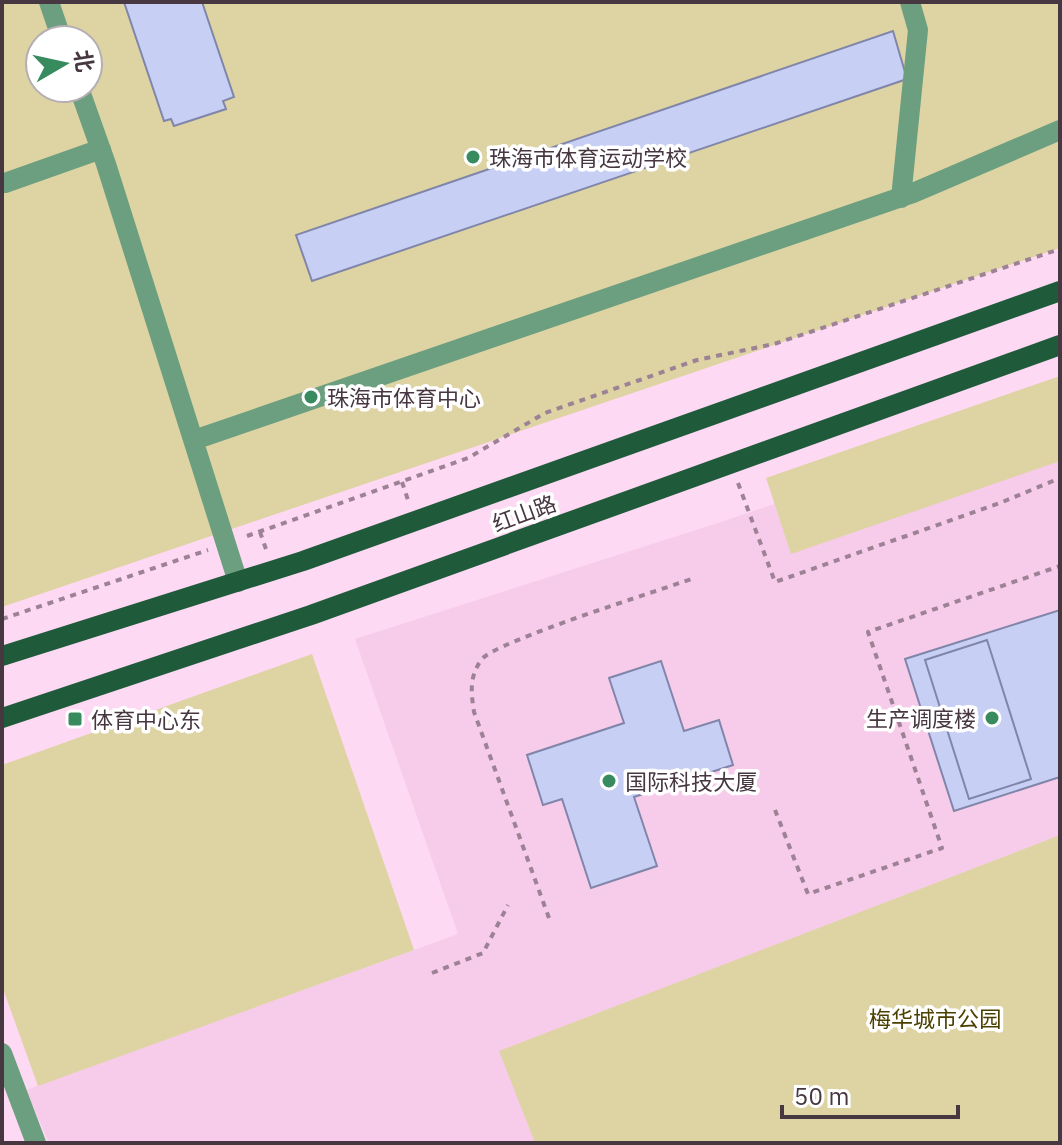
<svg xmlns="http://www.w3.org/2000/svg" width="1062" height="1145" viewBox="0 0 1062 1145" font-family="'IBM Plex Sans','Noto Sans SC',sans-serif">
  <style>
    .built { fill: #f7cceb }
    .green { fill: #ded3a3; fill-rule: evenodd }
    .building { fill: #c8cff5; stroke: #8086a9; stroke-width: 2 }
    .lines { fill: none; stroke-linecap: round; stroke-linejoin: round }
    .path { stroke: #9c8294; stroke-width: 4; stroke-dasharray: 6 6; stroke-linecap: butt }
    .minor { stroke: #6c9f80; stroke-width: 20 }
    .major { stroke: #1f5a3b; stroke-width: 20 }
    .poi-dot { fill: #378b5e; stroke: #fff; stroke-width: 3 }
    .labels { text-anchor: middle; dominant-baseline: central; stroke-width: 7; stroke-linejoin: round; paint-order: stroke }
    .poi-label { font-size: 22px; fill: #463741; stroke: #fff; text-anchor: start }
    .street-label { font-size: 22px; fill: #463741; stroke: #fff }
    .park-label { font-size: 22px; fill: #4c4000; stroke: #fff }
  </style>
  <rect width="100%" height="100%" fill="#fed9f3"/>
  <path class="built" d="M1060,408V835L500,1051L535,1143H49L26,1090L458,934L355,639L721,522Z"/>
  <path class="green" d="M2,2H1060V248L2,607ZM40,40H88V88H40Z
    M1060,376V461L791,554L766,478Z
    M312,654L414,950L38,1086L2,986V765Z
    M1060,835V1143H535L499,1051Z"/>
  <path class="building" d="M124,2H202L234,97L223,101L226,109L174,126L171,119L164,121Z
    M893,31L907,79L312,281L296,235Z
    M1060,610V777L954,811L905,659Z
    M987,640L1031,779L969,799L925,660Z
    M661,661L684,731L719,720L733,765L634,797L657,866L591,888L562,799L543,805L527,755L624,723L609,678Z"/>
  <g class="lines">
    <path class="path" d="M402,482L409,503
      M738,483L775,582L1000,503L1060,478
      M260,532L267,552
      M247,536L468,458L545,413L697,360L774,344L1060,249
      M2,619L208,550
      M775,810L808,894L942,848L868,632L1060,566
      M549,918L474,712C471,692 469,676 482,659C497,641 661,590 694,578
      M432,973L483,953L508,905"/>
    <path class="minor" d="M49,2L62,40
      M79,88L106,164L238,582
      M5,183L101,149
      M901,198L918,30L910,2
      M194,440L913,193L1060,130
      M2,1053L36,1143"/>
    <path class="major" d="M2,656L303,561L1060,291
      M2,718L311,615L1060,345"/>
  </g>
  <g class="poi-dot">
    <circle cx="473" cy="157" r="8"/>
    <circle cx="311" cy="397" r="8"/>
    <circle cx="992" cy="718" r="8"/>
    <rect x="67" y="711" width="16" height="16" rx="4"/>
    <circle cx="609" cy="781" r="8"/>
  </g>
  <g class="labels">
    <g class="poi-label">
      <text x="489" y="157">珠海市体育运动学校</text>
      <text x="327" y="397">珠海市体育中心</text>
      <text x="976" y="718" text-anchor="end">生产调度楼</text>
      <text x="91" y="719">体育中心东</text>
      <text x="625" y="781">国际科技大厦</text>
    </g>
    <g class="street-label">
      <text transform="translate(524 513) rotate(-20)">红山路</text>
    </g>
    <g class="park-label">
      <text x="935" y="1018">梅华城市公园</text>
    </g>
  </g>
  <rect width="1062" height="1145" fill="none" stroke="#463741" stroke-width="8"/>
  <g transform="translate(64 64) rotate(81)"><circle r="38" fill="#ffffff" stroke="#b5afb3" stroke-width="2"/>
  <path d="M0-6L14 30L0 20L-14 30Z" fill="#378b5e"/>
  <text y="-12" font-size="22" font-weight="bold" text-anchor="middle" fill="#463741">北</text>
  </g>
  <path d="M782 1105v12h176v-12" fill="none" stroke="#463741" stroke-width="4"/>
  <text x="794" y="1105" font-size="24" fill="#463741" stroke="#ffffff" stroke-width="6" paint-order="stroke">50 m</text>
</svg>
